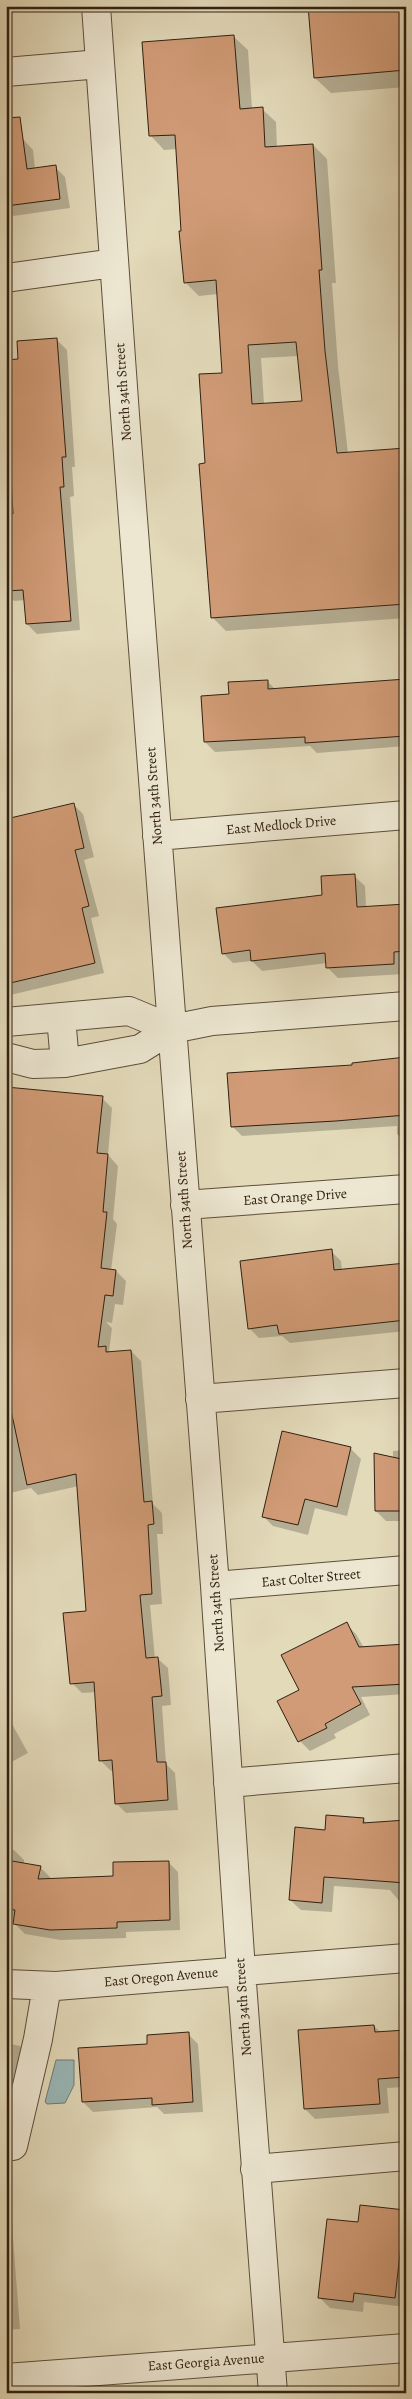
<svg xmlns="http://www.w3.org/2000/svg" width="412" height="2399" viewBox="0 0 412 2399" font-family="Alegreya,serif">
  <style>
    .water { fill: #99b8b9; stroke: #6f7b75 }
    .shadow { fill: #0003; fill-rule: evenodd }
    .building { fill: #d09b76; stroke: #302010; fill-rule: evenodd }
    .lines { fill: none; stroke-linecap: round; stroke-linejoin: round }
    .minor-casing { stroke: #5d4e3a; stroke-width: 30 }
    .minor { stroke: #ede7d2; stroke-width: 28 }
    .labels { text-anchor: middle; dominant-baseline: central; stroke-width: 4; stroke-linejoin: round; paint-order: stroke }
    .street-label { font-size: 14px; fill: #302010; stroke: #ede7d2 }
  </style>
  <rect width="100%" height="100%" fill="#e3daba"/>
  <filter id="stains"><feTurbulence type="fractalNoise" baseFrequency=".004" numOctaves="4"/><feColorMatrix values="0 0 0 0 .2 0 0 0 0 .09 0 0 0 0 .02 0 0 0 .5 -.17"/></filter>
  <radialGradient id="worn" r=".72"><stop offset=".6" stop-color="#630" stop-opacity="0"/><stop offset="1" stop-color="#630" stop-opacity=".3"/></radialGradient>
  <path class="water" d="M56,2060H74V2085L65,2103L47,2104L45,2102Z"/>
  <path class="shadow" d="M309,6H406V87L331,93L315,78Z
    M234,37L248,50L252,109H262L276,122L277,148L313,145L327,159L336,283H332L338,366L348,453L406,449V618L226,631L212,617L206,464L224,374L218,294L199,296L185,282L177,149L164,150L151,136L144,43ZM298,356L303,402L264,404L261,358Z
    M23,139L33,150L35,169L55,167L65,177L70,208L6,217V142Z
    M57,340L67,350L75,467H72L74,496L70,497L80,630L37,634L27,624L25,600L14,601L6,593V565H10L15,515L12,468H6V419L19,361Z
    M267,681L276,690L406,681V746L317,753L310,746L215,752L205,742L230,695Z
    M73,804L83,814L94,857L84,860L99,916L91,918L104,973L6,996V820Z
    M354,876L365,886L366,907L406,905L404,974L338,978L327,967V963L262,971L252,961L233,963L223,953L324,896Z
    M406,1059V1143L397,1134V1126L242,1136L232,1126L354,1066Z
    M102,1098L112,1108L108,1155L118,1166L113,1219L117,1224L111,1270L116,1271L126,1281L123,1305L115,1304L112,1323L106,1322L112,1328L109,1352L131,1351L141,1361L153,1504L162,1513L163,1534H157L162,1604L150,1605L155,1659L157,1658L168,1668L171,1705L162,1706L166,1764L175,1773L178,1810L126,1813L116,1803L114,1770L111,1771L101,1761L96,1692L82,1693L72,1683L87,1612L79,1486L38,1495L31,1488L6,1494V1311Z
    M331,1251L341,1261L342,1271L406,1264V1331L290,1343L282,1336L259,1338L249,1328Z
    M283,1432L351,1449L361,1459L347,1516L315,1508L308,1535L273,1526L263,1516Z
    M406,1450V1521H386L376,1511L393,1459V1451Z
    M346,1624L356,1634L364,1648L406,1646V1694L361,1697L370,1715L334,1734L336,1738L310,1751L300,1741L301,1690Z
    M6,1713L28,1753L6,1765Z
    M363,1819L368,1824L406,1821V1902H400L390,1890L334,1886L332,1912L301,1910L290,1900L326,1831Z
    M6,1849L14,1850L24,1860V1864L40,1867L50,1877V1879L115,1877L168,1862L178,1872L180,1930L126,1932V1938L61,1940L25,1934L14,1923L15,1918L6,1916Z
    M374,2026L381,2033L406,2031V2087L387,2088L389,2113L315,2119L305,2109Z
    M188,2034L198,2044L203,2112L164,2114L157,2107L93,2112L83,2102Z
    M6,2043L20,2046L30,2056L6,2120Z
    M6,2207L11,2212L20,2329L6,2330Z
    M404,2211L405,2307L364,2302L363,2312L330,2308L320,2298L359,2223Z"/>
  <path class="building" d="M308,6H401L406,70L314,78Z
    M234,35L240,109L263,107L265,147L313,144L322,270H319L325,351L337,453L406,448V604L211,618L199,464L205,463L199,374L222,373L216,280L184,283L179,231H181L175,135L149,136L142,42ZM296,342L302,401L252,404L248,345Z
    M20,117L27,169L56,165L60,199L6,206V118Z
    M57,338L66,457H62L64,487H60L71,621L26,624L23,590L6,591V564H8L6,514H13L10,458H6V360L18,359L17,341Z
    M406,679V736L305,743V737L204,742L201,696L229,694L228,682L268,680V689Z
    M74,803L84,848L75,850L89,906L82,908L95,963L6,984V819Z
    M355,874L357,907L406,904V951L394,952V964L326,968L325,953L251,961L250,950L222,954L216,908L322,895L321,876Z
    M406,1057V1115L336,1121L231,1127L227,1073L352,1065V1063Z
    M6,1087L103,1096L97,1153L108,1154L103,1212H107L101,1268L116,1270L113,1296L105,1295L98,1347L106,1346V1352L131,1350L144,1502L152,1501L154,1524L148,1525L152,1594L140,1595L146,1658L158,1657L162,1696L152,1697L157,1762H166L168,1800L115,1804L112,1760L99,1761L94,1682L70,1684L63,1613L86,1611L76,1474L27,1485L6,1387Z
    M332,1249L334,1270L406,1263V1320L279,1334L277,1325L248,1329L240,1261Z
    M282,1431L351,1447L337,1507L305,1499L298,1525L262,1517Z
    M374,1453L406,1460V1511H375Z
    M347,1622L359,1647L406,1644V1684L352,1687L361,1704L325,1724L327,1728L298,1742L277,1701L299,1690L281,1655Z
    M326,1815L364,1818L363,1823L406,1820V1883L324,1877L322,1903L289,1900L295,1827L325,1830Z
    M6,1860L41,1866L38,1879L113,1876V1862L169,1861L170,1920L117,1922V1928L50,1930L13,1924L15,1910L6,1909Z
    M374,2025L375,2032L406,2030V2077L378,2079L380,2104L304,2109L298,2030Z
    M189,2032L193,2102L152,2105V2098L82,2102L78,2048L147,2044V2035Z
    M360,2205L405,2210L395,2298L354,2293L353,2302L318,2298L327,2219L358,2222Z"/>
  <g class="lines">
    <defs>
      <path id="minor" d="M96,6L125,415L215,1586L241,1970L273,2393
        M6,72L100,64
        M6,278L114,263
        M157,836L406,815
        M61,1017L65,1063
        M6,1022L129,1011L172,1029
        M6,1057L33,1064L65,1063L140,1049L172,1029L212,1021L406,1006
        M185,1205L406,1189
        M200,1399L406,1383
        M215,1586L406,1570
        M228,1783L406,1768
        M6,1984L56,1986L406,1958
        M6,2147L13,2146L38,2039L47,1986
        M255,2169L406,2156
        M6,2378L406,2348"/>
    </defs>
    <use href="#minor" class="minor-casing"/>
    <use href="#minor" class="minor"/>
  </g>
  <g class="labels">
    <g class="street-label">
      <text transform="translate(123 392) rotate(-94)">North 34th Street</text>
      <text transform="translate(154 796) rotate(-94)">North 34th Street</text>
      <text transform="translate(281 825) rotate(-5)">East Medlock Drive</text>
      <text transform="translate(295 1197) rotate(-4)">East Orange Drive</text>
      <text transform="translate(184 1200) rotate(-94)">North 34th Street</text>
      <text transform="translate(311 1578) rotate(-5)">East Colter Street</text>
      <text transform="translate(216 1603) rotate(-94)">North 34th Street</text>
      <text transform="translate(161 1977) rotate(-5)">East Oregon Avenue</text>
      <text transform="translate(243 2007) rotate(-94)">North 34th Street</text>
      <text transform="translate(206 2362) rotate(-4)">East Georgia Avenue</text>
    </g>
  </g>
  <rect width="412" height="2399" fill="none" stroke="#e3daba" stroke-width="25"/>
  <rect x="8" y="8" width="397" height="2384" fill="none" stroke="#302010" stroke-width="2.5"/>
  <rect x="12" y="12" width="387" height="2374" fill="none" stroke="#302010"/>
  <rect width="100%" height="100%" filter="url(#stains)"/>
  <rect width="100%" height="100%" fill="url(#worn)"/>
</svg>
